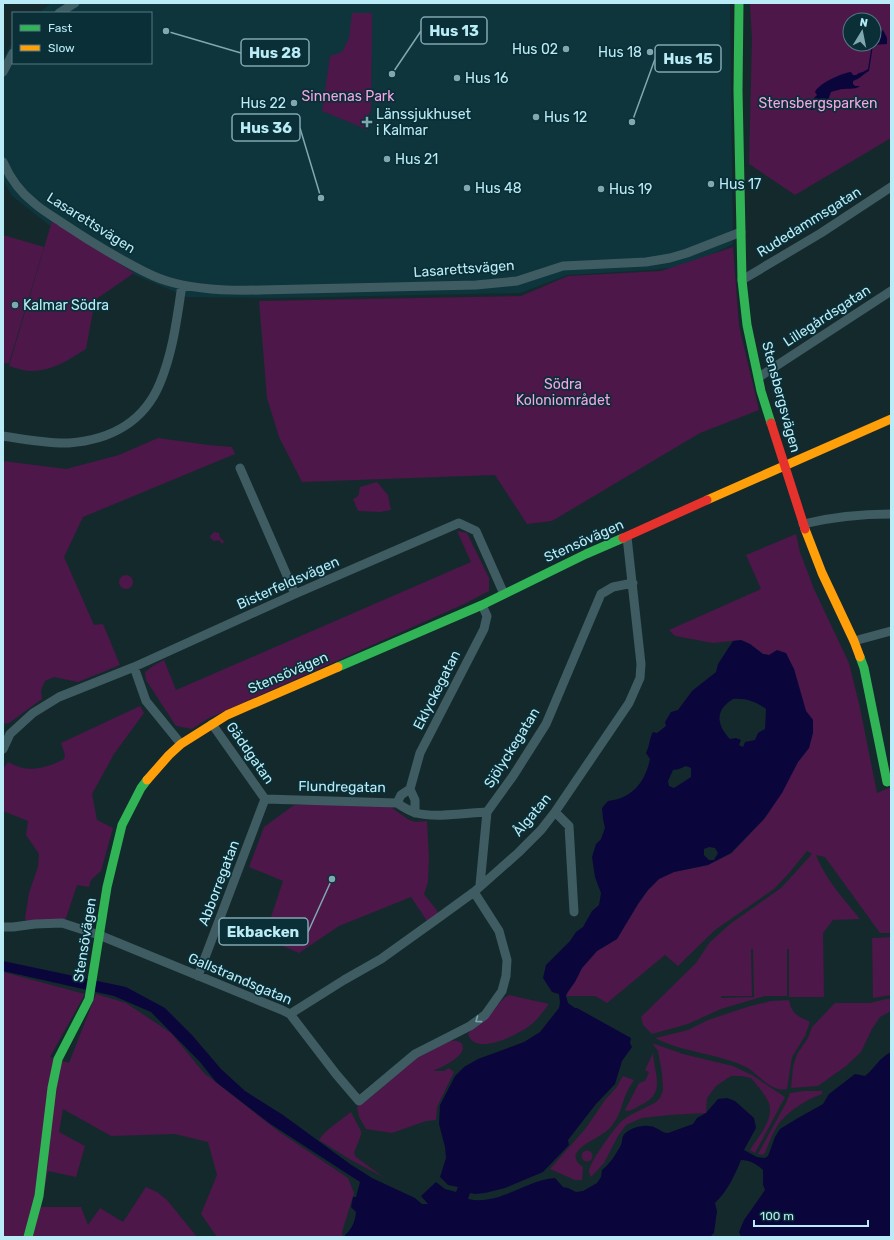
<svg xmlns="http://www.w3.org/2000/svg" width="894" height="1240" viewBox="0 0 894 1240" font-family="Rubik,sans-serif">
  <style>
    .built { fill: #0e343c }
    .green { fill: #4d1749; fill-rule: evenodd }
    .water { fill: #0a063b; fill-rule: evenodd }
    .lines { fill: none; stroke-linecap: round; stroke-linejoin: round }
    .street { stroke: #3e5c62; stroke-width: 9 }
    .fast { stroke: #30b455; stroke-width: 9 }
    .slow { stroke: #ff9f0a; stroke-width: 9 }
    .jam { stroke: #e5322d; stroke-width: 9 }
    .oneway { stroke: #7ca4ad }
    .poi-dot { fill: #80a8b1; stroke: #0a2f37; stroke-width: 1.5 }
    .labels { text-anchor: middle; dominant-baseline: central; stroke-width: 3.5; stroke-linejoin: round; paint-order: stroke }
    .poi-label { font-size: 14px; fill: #baecf8; stroke: #0a2f37; text-anchor: start }
    .park-label { font-size: 14px; fill: #f6a4e6; stroke: #0a2f37 }
    .street-label { font-size: 14px; fill: #baecf8; stroke: #0a2f37 }
    .leader { fill: none; stroke: #80a8b1; stroke-width: 1.5 }
    .callout-dot { fill: #80a8b1; stroke: #0a2f37; stroke-width: 1.5 }
    .callout { fill: #0a2f37; stroke: #80a8b1; stroke-width: 1.5 }
    .callout-label { font-size: 15px; text-anchor: middle; font-weight: bold; fill: #baecf8 }
  </style>
  <rect width="100%" height="100%" fill="#14292c"/>
  <path class="built" d="M51,3H730L733,244L687,266L651,270L568,275L520,293L272,298L187,297L111,265L54,229L12,196L3,180V58L13,41V63H151V13H39Z"/>
  <path class="green" d="M750,3H891V138L795,195L749,164L752,39ZM850,20H874V44H850Z
    M352,13H372L371,111L366,118L368,130L322,111L330,56L342,52L349,38Z
    M52,221L134,273L95,300L86,349C69,360 52,371 31,371C24,371 16,368 9,366Z
    M3,235L44,247L9,363H3Z
    M733,247L739,326L759,410L700,433L552,521L527,524L495,475L302,482L279,437L267,398L259,301L521,296L568,276L661,271Z
    M158,438L208,445L232,447L235,454L83,517L64,557L94,625L103,624L120,665L78,682L54,677L45,681L41,690L42,699L9,723L3,724V461L66,469L119,455Z
    M377,482L388,495L391,510L380,512L358,511L353,499C361,496 358,493 360,487Z
    M457,531L467,533L489,578V591L464,604L207,719L192,729L176,726L146,680L145,672L153,666L164,660L176,690L471,562Z
    M214,532L219,533L220,538L224,541L223,543L222,544L219,540L214,541L211,539L210,536Z
    M796,534L800,552L814,589L849,663L860,708L877,793L891,787V933H880L825,857L816,855C825,879 844,899 860,919L833,920L823,933L824,997H789V949H787V996H765L721,1009L688,1024L652,1034L643,1025L641,1017L696,963L710,942L730,924L781,888L812,854L807,851L790,872L774,889L715,930L678,966L665,955L607,1003L595,996H566L582,968L597,951L617,939L638,904L648,890L659,879L674,872L708,865L732,853L764,819L770,811L798,762L809,748L813,720L806,711L794,669L769,655L763,654L750,644L741,640L713,643L675,636L669,630L761,589L746,555ZM751,949H753L754,997L721,998V996H752Z
    M119 582a7 7 0 1 1 14 0a7 7 0 1 1-14 0Z
    M140,706L144,713L114,754L92,794L97,820L113,828L101,871L91,880L89,887L77,885L65,921L28,923L25,919L29,893L38,867L39,854L26,835L28,821L3,811V769L8,762C13,764 18,767 23,768C35,771 54,765 64,759L65,755L61,743Z
    M354,804L388,805L409,820L416,822L427,821L429,858L428,882L424,894L439,913L427,921L411,897L339,926L299,953L264,938L283,881L249,867L264,827L294,805Z
    M891,937V995L873,998L872,938Z
    M3,972L85,994L50,1057L69,1063L96,994L126,1003L171,1033L204,1073L278,1131L348,1178L354,1193L342,1232L343,1237H217L201,1214L217,1175L208,1142L175,1134L111,1136L63,1109L59,1132L85,1146L76,1177L48,1171L41,1207H81L88,1225L100,1208L123,1222L146,1187L157,1192L167,1200L197,1237H3Z
    M509,995L549,1004C544,1010 539,1018 533,1023C522,1033 475,1058 468,1034C471,1028 480,1025 485,1020C494,1012 499,1000 509,995Z
    M886,999H891V1011L880,1017L872,1029L861,1052L846,1066L818,1086L791,1088L793,1067L797,1054L808,1038L812,1027L835,1003H870Z
    M789,1000C792,1015 798,1016 810,1022L805,1036L792,1057L787,1089C771,1093 759,1074 746,1067C717,1053 684,1053 655,1038L688,1030L708,1020L750,1006L771,1001Z
    M449,1041C453,1040 458,1040 461,1043C471,1054 440,1068 433,1071H444L449,1068L454,1072L437,1107L436,1120L426,1121L392,1133L366,1129L359,1117L357,1107L370,1098L415,1059Z
    M652,1043L683,1054L733,1066L752,1075L785,1097L755,1153L750,1150C758,1137 776,1118 768,1101C764,1093 757,1085 751,1078L741,1076H731L716,1086L707,1098L706,1113L669,1115L642,1118L626,1125L618,1136L604,1163L591,1177C590,1175 589,1173 589,1171C589,1163 616,1125 623,1120C632,1113 646,1108 656,1102L660,1098L663,1090L662,1073L658,1051Z
    M653,1053C654,1074 666,1092 643,1104C637,1107 632,1111 626,1111L625,1110L639,1083L645,1081L649,1072L645,1070Z
    M623,1076L634,1080C631,1085 628,1089 626,1094C621,1107 620,1116 610,1128C601,1137 583,1143 577,1152C573,1158 578,1164 583,1167L582,1180H575L550,1169L586,1128L605,1100L616,1088Z
    M804,1091H822V1094C807,1099 790,1110 780,1122C773,1131 769,1143 765,1153L762,1155L758,1154L786,1103L790,1093Z
    M351,1112L361,1131V1135L354,1153L356,1157L383,1177L351,1160L319,1140C327,1128 340,1121 351,1112Z
    M581.5 1156a5.5 5.5 0 1 1 11 0a5.5 5.5 0 1 1-11 0Z"/>
  <path class="water" d="M883,30L887,38V44L873,45L869,71C863,74 860,79 853,81V84L855,86H860C855,90 851,88 844,89C840,89 835,91 831,92L827,103L816,107L813,110L809,109L810,106L812,105L813,99L817,95L815,92C819,83 842,73 851,72L853,75H856L859,73L863,72L868,69L872,44L880,42L878,35Z
    M741,640L750,644L763,654L769,655L777,650L786,653L794,669L806,711L813,720V733L809,748L798,762L782,793L764,819L731,853L708,865L674,872L659,879L648,890L638,904L617,939L597,951L582,968L575,982L567,993L566,996L568,1003L575,1008H577L631,1038L630,1043L632,1047L622,1061L615,1084L596,1104L568,1140L569,1145L543,1172L505,1188L485,1193L475,1194L470,1193L468,1199C500,1206 525,1180 555,1178L563,1187L568,1188L576,1192L583,1191L597,1183L601,1177L602,1170C610,1164 616,1154 621,1145C622,1142 622,1139 623,1136C627,1129 641,1125 648,1126C657,1126 661,1133 668,1133L693,1124L697,1118L706,1113L718,1099L727,1098L735,1101L754,1118L756,1128L744,1150L757,1157L765,1158L768,1156L775,1137L780,1129L798,1118L823,1104L829,1094L855,1074L865,1076C875,1068 879,1058 891,1052V1237H741L739,1232L744,1220L765,1190L763,1185V1170C757,1164 749,1160 741,1160C735,1175 727,1192 715,1203L717,1211L714,1233L710,1237H345V1235C352,1229 355,1222 356,1212L351,1207L353,1197H356L360,1182L269,1123L216,1082L200,1062L151,1012L114,996L3,971V961L126,987L165,1008L192,1035L221,1069L245,1091L283,1115L350,1164L372,1178L415,1198L422,1204H428L421,1196L436,1182L445,1189L456,1192L458,1187L448,1185L440,1177L446,1158L445,1147L439,1124L440,1105L455,1076L464,1067L478,1059L524,1042L540,1032L559,1008L560,1003L559,994L552,992L543,978L546,965L570,941L576,932L583,927L592,911L599,905L601,893L595,877L592,857L596,844L601,839L605,828L603,819L602,808L608,801C633,798 645,782 650,759L646,753C650,745 649,739 653,732L657,733L666,726L665,722L671,712L678,710L692,691L716,672L718,664L733,641ZM733,699C746,698 756,702 766,709L765,729L758,733L755,740L745,742L743,747L739,745L741,740L736,738L730,739C716,724 715,710 733,699ZM686,766L691,768V777L674,788L669,786L668,781L673,770L679,769ZM709,847L715,848L718,853L714,860H709L704,855V849Z"/>
  <g class="lines">
    <path class="street" d="M59,13L75,3
      M3,72L13,53
      M3,162C10,178 20,192 34,203C43,211 54,217 64,224C85,238 106,251 128,263C141,270 153,277 167,281C196,290 229,291 260,290L476,285L517,281L563,266L646,262L670,258L687,253L741,232
      M742,280L821,233L891,187
      M759,377L891,291
      M3,436C22,439 50,444 69,443C110,440 144,422 160,383C173,352 177,318 182,285
      M240,468L295,594
      M803,524C832,517 861,514 891,514
      M854,641L891,631
      M212,724L265,799
      M181,744L146,701L134,667L295,594L459,523L476,531L504,594
      M3,749L10,734L33,713L59,697L134,667
      M265,799L397,803C403,807 409,811 416,813C436,818 466,813 487,812
      M397,803L401,795L410,789
      M555,812L569,826L574,912
      M415,813V800L410,789L420,753L484,629L487,616L482,605
      M480,885L487,812L513,776L546,724L601,594L613,587L633,583
      M3,927H13L35,924L62,923L99,935L282,1010L290,1014L336,1074L359,1101L415,1054L470,1026L485,1015L502,991L506,976L507,960L499,931L474,892
      M198,976L265,799
      M290,1014L344,980L381,959L441,916L474,892L518,853L541,830L555,812L629,703L640,678L641,664L627,537"/>
    <path class="fast" d="M739,3L738,90L742,280L747,325L761,391L771,423
      M860,657L864,668L887,782L891,781
      M338,667L482,605L586,554L623,538
      M28,1237L39,1196L52,1088L58,1059L89,999L107,887L122,825L141,788L147,780"/>
    <path class="slow" d="M707,500L891,419
      M805,529L822,573L854,641L860,657
      M147,780L169,755L181,744L227,715L338,667"/>
    <path class="jam" d="M771,423L805,529
      M623,538L707,500"/>
  </g>
  <defs><path id="oneway-chevron" d="M-2-3.5L2.5 0L-2 3.5" fill="none" stroke-width="1.6" stroke-linecap="round" stroke-linejoin="round"/></defs>
  <use class="oneway" href="#oneway-chevron" transform="translate(478 1020) rotate(144)"/>
  <g class="poi-dot">
    <circle cx="566" cy="49" r="4"/>
    <circle cx="650" cy="52" r="4"/>
    <circle cx="457" cy="78" r="4"/>
    <circle cx="294" cy="103" r="4"/>
    <circle cx="536" cy="117" r="4"/>
    <path d="M365 116h4v4h4v4h-4v4h-4v-4h-4v-4h4z"/>
    <circle cx="387" cy="159" r="4"/>
    <circle cx="711" cy="184" r="4"/>
    <circle cx="467" cy="188" r="4"/>
    <circle cx="601" cy="189" r="4"/>
    <circle cx="15" cy="305" r="4"/>
  </g>
  <g class="labels">
    <g class="poi-label">
      <text x="558" y="49" text-anchor="end">Hus 02</text>
      <text x="642" y="52" text-anchor="end">Hus 18</text>
      <text x="465" y="78">Hus 16</text>
      <text x="286" y="103" text-anchor="end">Hus 22</text>
      <text x="376" y="114">Länssjukhuset<tspan x="376" dy="16">i Kalmar</tspan></text>
      <text x="544" y="117">Hus 12</text>
      <text x="395" y="159">Hus 21</text>
      <text x="719" y="184">Hus 17</text>
      <text x="475" y="188">Hus 48</text>
      <text x="609" y="189">Hus 19</text>
      <text x="23" y="305">Kalmar Södra</text>
    </g>
    <g class="park-label">
      <text x="348" y="96">Sinnenas Park</text>
      <text x="818" y="103">Stensbergsparken</text>
      <text x="563" y="384">Södra<tspan x="563" dy="16">Koloniområdet</tspan></text>
    </g>
    <g class="street-label">
      <text transform="translate(809 222) rotate(-32)">Rudedammsgatan</text>
      <text transform="translate(91 223) rotate(32)">Lasarettsvägen</text>
      <text transform="translate(464 269) rotate(-4)">Lasarettsvägen</text>
      <text transform="translate(827 316) rotate(-33)">Lillegårdsgatan</text>
      <text transform="translate(781 397) rotate(75)">Stensbergsvägen</text>
      <text transform="translate(584 541) rotate(-24)">Stensövägen</text>
      <text transform="translate(288 583) rotate(-24)">Bisterfeldsvägen</text>
      <text transform="translate(288 673) rotate(-23)">Stensövägen</text>
      <text transform="translate(437 690) rotate(-63)">Eklyckegatan</text>
      <text transform="translate(512 748) rotate(-58)">Sjölyckegatan</text>
      <text transform="translate(250 753) rotate(55)">Gäddgatan</text>
      <text transform="translate(342 787) rotate(1)">Flundregatan</text>
      <text transform="translate(532 815) rotate(-50)">Ålgatan</text>
      <text transform="translate(219 883) rotate(-69)">Abborregatan</text>
      <text transform="translate(85 940) rotate(-81)">Stensövägen</text>
      <text transform="translate(240 979) rotate(23)">Gallstrandsgatan</text>
    </g>
  </g>
  <path class="leader" d="M392 74L421 31M166 31L241 53M632 122L655 59M321 198L300 128M332 879L308 932"/>
  <g class="callout-dot">
    <circle cx="392" cy="74" r="4"/>
    <circle cx="166" cy="31" r="4"/>
    <circle cx="632" cy="122" r="4"/>
    <circle cx="321" cy="198" r="4"/>
    <circle cx="332" cy="879" r="4"/>
  </g>
  <g class="callout">
    <rect x="421" y="17" width="66" height="27" rx="4"/>
    <rect x="241" y="39" width="68" height="27" rx="4"/>
    <rect x="655" y="45" width="66" height="27" rx="4"/>
    <rect x="232" y="114" width="68" height="27" rx="4"/>
    <rect x="219" y="918" width="89" height="27" rx="4"/>
  </g>
  <g class="callout-label">
    <text x="454" y="36">Hus 13</text>
    <text x="275" y="58">Hus 28</text>
    <text x="688" y="64">Hus 15</text>
    <text x="266" y="133">Hus 36</text>
    <text x="263" y="937">Ekbacken</text>
  </g>
  <rect width="894" height="1240" fill="none" stroke="#baecf8" stroke-width="8"/>
  <rect x="12" y="12" width="140" height="52" fill="#0a2f37" stroke="#507b84"/>
  <rect x="20" y="25" width="20" height="6" fill="#30b455" stroke="#507b84"/>
  <text x="48" y="32" font-size="12" fill="#baecf8">Fast</text>
  <rect x="20" y="45" width="20" height="6" fill="#ff9f0a" stroke="#507b84"/>
  <text x="48" y="52" font-size="12" fill="#baecf8">Slow</text>
  <g transform="translate(862 32) rotate(10)"><circle r="19" fill="#0a2f37" stroke="#507b84"/>
  <path d="M0-3L7 15L0 10L-7 15Z" fill="#80a8b1"/>
  <text y="-6" font-size="11" font-weight="bold" text-anchor="middle" fill="#baecf8">N</text>
  </g>
  <path d="M754 1220v6h114v-6" fill="none" stroke="#baecf8" stroke-width="2"/>
  <text x="760" y="1220" font-size="12" fill="#baecf8" stroke="#0a2f37" stroke-width="3" paint-order="stroke">100 m</text>
</svg>
